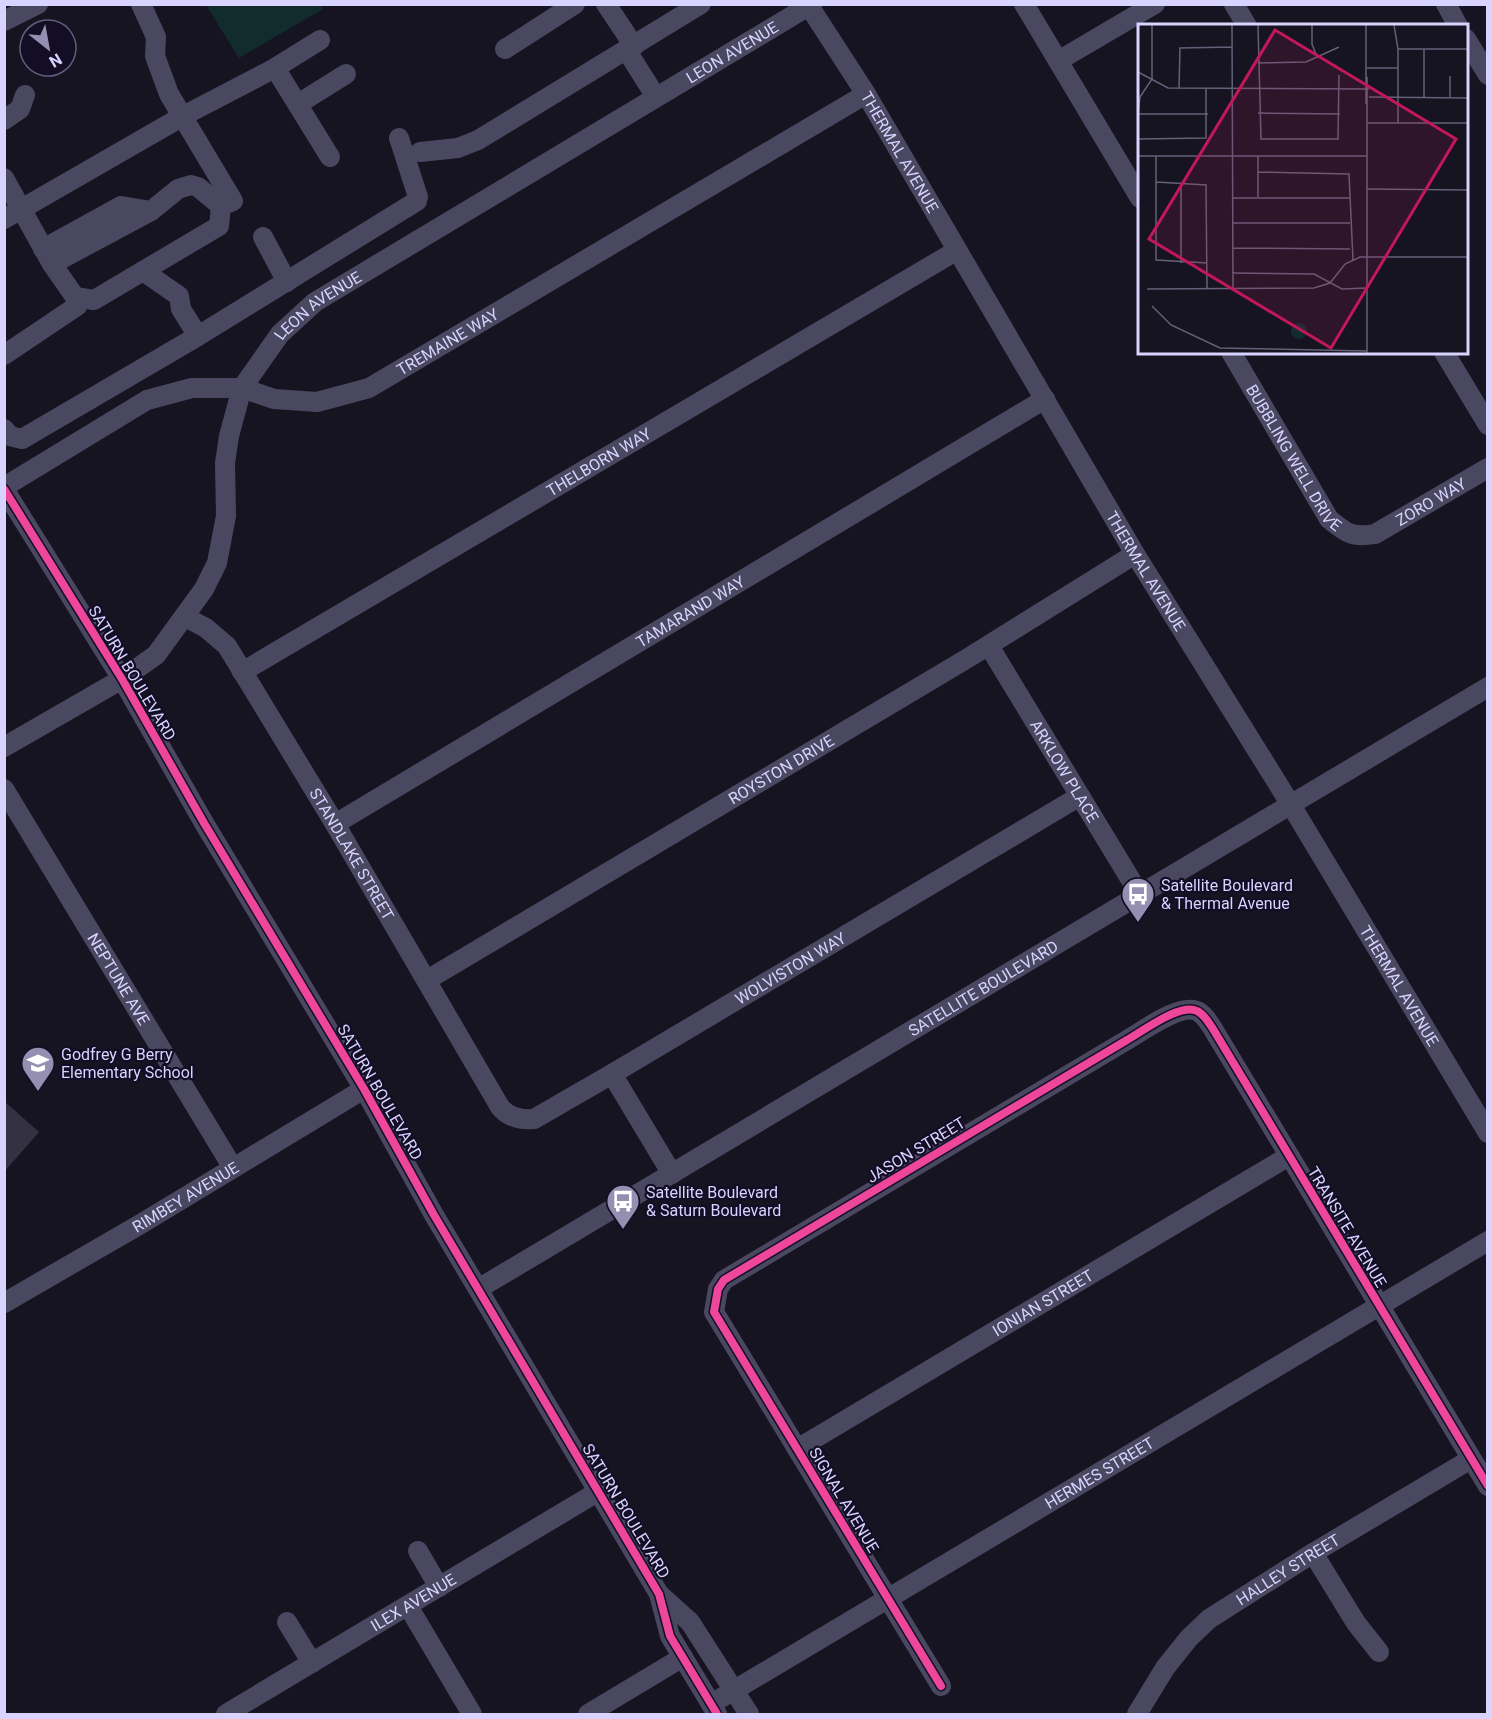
<svg xmlns="http://www.w3.org/2000/svg" width="1492" height="1719" viewBox="0 0 1492 1719" font-family="Roboto,sans-serif">
  <style>
    .green { fill: #122c2e }
    .building { fill: #343143 }
    .lines { fill: none; stroke-linecap: round; stroke-linejoin: round }
    .minor { stroke: #4a4861; stroke-width: 20 }
    .cycleway-casing { stroke: #130e26; stroke-width: 11 }
    .cycleway { stroke: #ed469a; stroke-width: 8 }
    .labels { text-anchor: middle; dominant-baseline: central; stroke-width: 4.5; stroke-linejoin: round; paint-order: stroke }
    .street-label { font-size: 16px; fill: #d9d3ff; stroke: #130e26 }
    .poi-label { font-size: 16px; fill: #d9d3ff; stroke: #130e26; text-anchor: start }
    .inset-road { fill: none; stroke: #646079; stroke-width: 1.5 }
    .view { fill: #c2185b; fill-opacity: 0.15; stroke: #c2185b; stroke-width: 3 }
    .inset-edge { fill: none; stroke: #d9d3ff; stroke-width: 3 }
  </style>
  <rect width="100%" height="100%" fill="#161420"/>
  <path class="green" d="M320,4L323,9L239,58L206,5Z"/>
  <path class="building" d="M4,1101L39,1132L4,1172Z"/>
  <g class="lines">
    <g class="minor">
      <path d="M606,4L634,46"/>
      <path d="M1024,4L1140,198"/>
      <path d="M1234,4L1247,26"/>
      <path d="M1446,4L1458,26"/>
      <path id="s1" d="M809,6L866,94L1135,554L1291,805L1488,1133"/>
      <path d="M4,21L38,4"/>
      <path d="M1466,39L1488,75"/>
      <path d="M505,49L575,4"/>
      <path d="M627,51L656,97"/>
      <path d="M1058,61L1155,4"/>
      <path d="M275,68L330,157"/>
      <path d="M298,104L346,74"/>
      <path d="M4,120L20,109L25,95"/>
      <path d="M420,152L458,148L478,140L701,4"/>
      <path d="M4,178L52,264L75,297L77,306L4,355"/>
      <path d="M4,219L183,116L275,68L320,40"/>
      <path d="M263,237L287,282"/>
      <path d="M43,249L121,206L151,211"/>
      <path d="M52,264L151,211L178,189L191,185L198,187L221,206"/>
      <path d="M143,271L179,296L181,309L198,336"/>
      <path d="M75,297L94,300L219,226L221,206L233,201L169,94L155,56L156,37L141,4"/>
      <path id="s2" d="M1231,352L1329,519C1346,533 1352,538 1375,534L1488,468"/>
      <path d="M1444,352L1488,425"/>
      <path d="M4,429L10,436L22,439L198,336L417,201L418,197L399,138"/>
      <path id="s3" d="M4,487L147,400L192,388H242L274,399L317,402L369,388L866,94"/>
      <path d="M4,489L122,679L204,823L364,1089L434,1215L659,1594L670,1636L717,1714"/>
      <path id="s4" d="M185,617L206,628L227,646L335,824L500,1107C508,1117 521,1120 534,1119L612,1074L1080,796"/>
      <path id="s5" d="M989,646L1140,895"/>
      <path id="s6" d="M242,672L956,251"/>
      <path id="s7" d="M4,747L122,679L156,655L204,589L217,563L226,516L225,463L229,436L242,388L280,334L315,302L812,4"/>
      <path id="s8" d="M4,789L233,1168"/>
      <path id="s9" d="M335,824L1045,399"/>
      <path id="s10" d="M427,980L968,658L1135,554"/>
      <path d="M612,1074L672,1174"/>
      <path id="s11" d="M478,1289L1488,687"/>
      <path id="s12" d="M4,1303L139,1225L364,1089"/>
      <path id="s13" d="M797,1449L1289,1156"/>
      <path d="M418,1551L439,1587"/>
      <path d="M1313,1553L1356,1623L1379,1652"/>
      <path d="M659,1594L690,1622L749,1714"/>
      <path d="M408,1606L472,1714"/>
      <path d="M287,1622L312,1663"/>
      <path d="M941,1686L714,1312L718,1289L724,1280L1127,1040C1143,1031 1180,1003 1197,1011C1204,1014 1209,1023 1213,1029L1488,1486"/>
      <path id="s14" d="M711,1704L1488,1241"/>
      <path id="s15" d="M226,1714L599,1491"/>
      <path d="M588,1714L683,1657"/>
      <path id="s16" d="M1137,1714L1165,1668L1189,1638L1209,1619L1313,1553L1471,1459"/>
    </g>
    <defs>
      <path id="cycleway" d="M4,489L122,679L204,823L364,1089L434,1215L659,1594L670,1636L717,1714
        M941,1686L714,1312L718,1289L724,1280L1127,1040C1143,1031 1180,1003 1197,1011C1204,1014 1209,1023 1213,1029L1488,1486"/>
    </defs>
    <use href="#cycleway" class="cycleway-casing"/>
    <use href="#cycleway" class="cycleway"/>
  </g>
  <defs>
    <symbol id="bus-pin" viewBox="-11 -11 22 30"><path d="M0 17L-7.5 6A9.5 9.5 0 1 1 7.5 6Z" fill="#9590b1" stroke="#130e26"/><path d="M-5-6H5V4H4V6H2V4H-2V6H-4V4H-5ZM-3.5-4V0h7V-4ZM-3.5 1.2v1.5H-2V1.2ZM2 1.2v1.5H3.5V1.2Z" fill="#fff"/></symbol>
    <symbol id="school-pin" viewBox="-11 -11 22 30"><path d="M0 17L-7.5 6A9.5 9.5 0 1 1 7.5 6Z" fill="#9590b1" stroke="#130e26"/><path d="M0-5L7-2L0 1L-7-2ZM-4 1L0 2.5L4 1V4Q0 6-4 4Z" fill="#fff"/></symbol>
  </defs>
  <g fill-rule="evenodd">
    <use href="#bus-pin" x="1119" y="875" width="38" height="52"/>
    <use href="#school-pin" x="19" y="1044" width="38" height="52"/>
    <use href="#bus-pin" x="604" y="1182" width="38" height="52"/>
  </g>
  <g class="labels">
    <g class="street-label">
      <text stroke="none"><textPath href="#s7" startOffset="1066">LEON AVENUE</textPath></text>
      <text stroke="none"><textPath href="#s1" startOffset="172">THERMAL AVENUE</textPath></text>
      <text stroke="none"><textPath href="#s7" startOffset="580">LEON AVENUE</textPath></text>
      <text stroke="none"><textPath href="#s3" startOffset="486">TREMAINE WAY</textPath></text>
      <text stroke="none"><textPath href="#s2" startOffset="123">BUBBLING WELL DRIVE</textPath></text>
      <text stroke="none"><textPath href="#s6" startOffset="414">THELBORN WAY</textPath></text>
      <text stroke="none"><textPath href="#s2" startOffset="309">ZORO WAY</textPath></text>
      <text stroke="none"><textPath href="#s1" startOffset="658">THERMAL AVENUE</textPath></text>
      <text stroke="none"><textPath href="#s9" startOffset="414">TAMARAND WAY</textPath></text>
      <text transform="translate(132 673) rotate(59)">SATURN BOULEVARD</text>
      <text stroke="none"><textPath href="#s10" startOffset="412">ROYSTON DRIVE</textPath></text>
      <text stroke="none"><textPath href="#s5" startOffset="146">ARKLOW PLACE</textPath></text>
      <text stroke="none"><textPath href="#s4" startOffset="294">STANDLAKE STREET</textPath></text>
      <text stroke="none"><textPath href="#s4" startOffset="922">WOLVISTON WAY</textPath></text>
      <text stroke="none"><textPath href="#s8" startOffset="222">NEPTUNE AVE</textPath></text>
      <text stroke="none"><textPath href="#s1" startOffset="1144">THERMAL AVENUE</textPath></text>
      <text stroke="none"><textPath href="#s11" startOffset="588">SATELLITE BOULEVARD</textPath></text>
      <text transform="translate(380 1092) rotate(60)">SATURN BOULEVARD</text>
      <text transform="translate(916 1150) rotate(-31)">JASON STREET</text>
      <text stroke="none"><textPath href="#s12" startOffset="210">RIMBEY AVENUE</textPath></text>
      <text transform="translate(1347 1227) rotate(59)">TRANSITE AVENUE</text>
      <text stroke="none"><textPath href="#s13" startOffset="286">IONIAN STREET</textPath></text>
      <text stroke="none"><textPath href="#s14" startOffset="452">HERMES STREET</textPath></text>
      <text transform="translate(844 1500) rotate(59)">SIGNAL AVENUE</text>
      <text transform="translate(626 1511) rotate(59)">SATURN BOULEVARD</text>
      <text stroke="none"><textPath href="#s16" startOffset="213">HALLEY STREET</textPath></text>
      <text stroke="none"><textPath href="#s15" startOffset="218">ILEX AVENUE</textPath></text>
    </g>
    <g class="poi-label">
      <text x="1161" y="885">Satellite Boulevard<tspan x="1161" dy="18">&amp; Thermal Avenue</tspan></text>
      <text x="61" y="1054">Godfrey G Berry<tspan x="61" dy="18">Elementary School</tspan></text>
      <text x="646" y="1192">Satellite Boulevard<tspan x="646" dy="18">&amp; Saturn Boulevard</tspan></text>
    </g>
  </g>
  <g transform="translate(1138 24)">
    <rect width="330" height="330" fill="#161420"/>
    <path d="M153 307a8 8 0 1 1 16 0a8 8 0 1 1-16 0Z" fill="#122c2e"/>
    <path class="inset-road" d="M94,1L95,264M120,1L123,115H200L201,51M174,1V20L179,33M256,1L260,25V99M260,25H330M286,25V73M120,39L168,38L201,23M229,44H260M0,48L30,64L231,65M312,52V73M229,53V329M41,64L42,24L94,23M231,73L330,74M228,80V1M120,89L202,90M0,90L2,73L14,55V1M1,90H70M229,99H330M0,115L68,114V65M0,132H229M18,132V236L69,239M120,132V173M120,148L211,150L215,236M18,158L68,161L69,264M43,159V239M228,165L330,166M95,174H212M95,199H212M95,224L212,225M94,249L176,250L204,265L228,264M9,265L176,264L192,259L207,240L222,233H330M14,282L33,301L82,324L229,327"/>
    <path class="view" d="M137,6L318,115L193,324L11,215Z"/>
    <rect width="330" height="330" class="inset-edge"/>
  </g>
  <rect width="1492" height="1719" fill="none" stroke="#d9d3ff" stroke-width="12"/>
  <g transform="translate(48 48) rotate(149)"><circle r="28" fill="#130e26" stroke="#625d7d" stroke-width="1.5"/>
  <path d="M0-4.5L10 22L0 15L-10 22Z" fill="#9590b1"/>
  <text y="-9" font-size="16" font-weight="bold" text-anchor="middle" fill="#d9d3ff">N</text>
  </g>
</svg>
